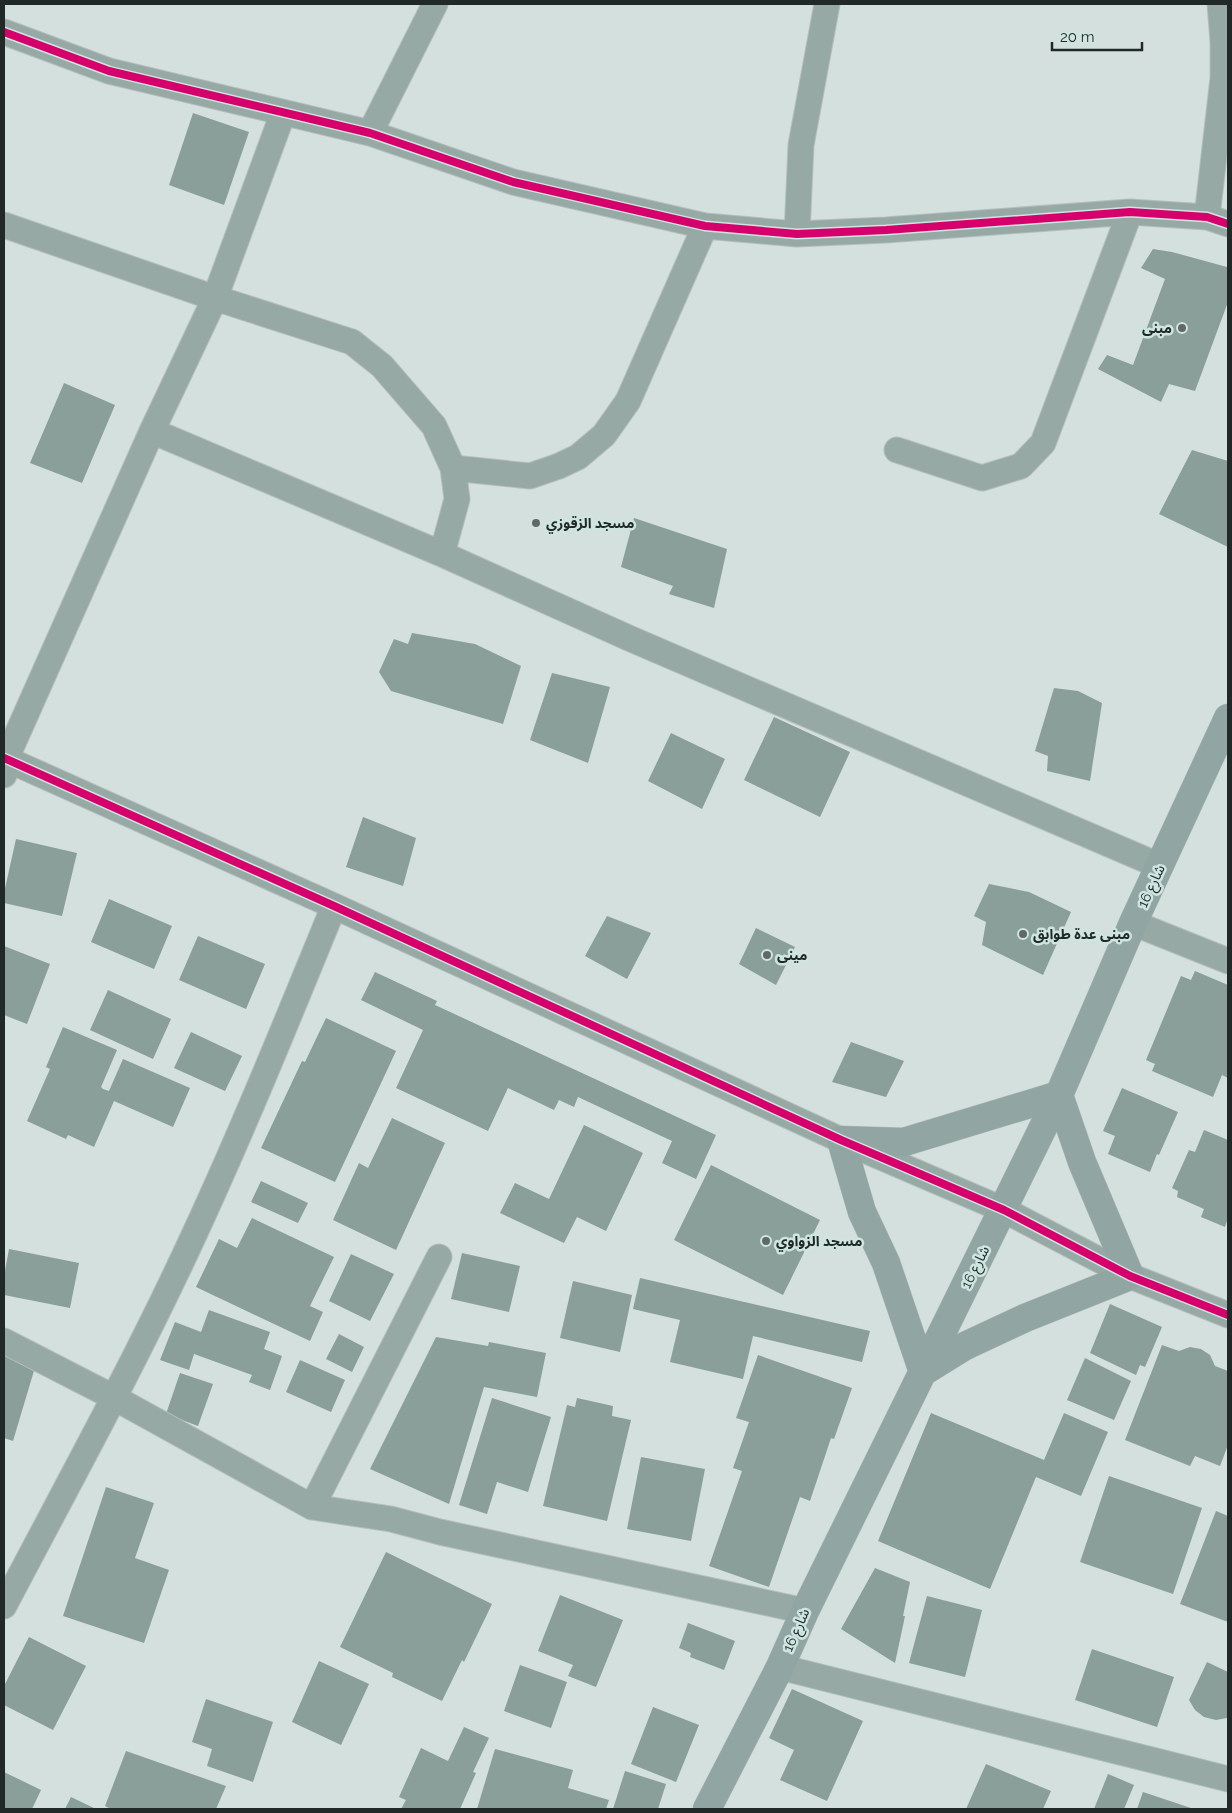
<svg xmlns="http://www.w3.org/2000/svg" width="1232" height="1813" viewBox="0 0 1232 1813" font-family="Raleway,'Noto Sans Arabic',sans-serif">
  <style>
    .building { fill: #8a9e9a }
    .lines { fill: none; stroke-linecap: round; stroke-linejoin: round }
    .street-casing { stroke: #b5bebc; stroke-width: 27 }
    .secondary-casing { stroke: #b5bebc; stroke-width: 29 }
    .street { stroke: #97a9a5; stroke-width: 25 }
    .secondary { stroke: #91a5a2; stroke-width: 28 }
    .cycleway-casing { stroke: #cfe5e0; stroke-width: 11 }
    .cycleway { stroke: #d6006c; stroke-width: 8 }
    .poi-dot { fill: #606967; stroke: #cfe5e0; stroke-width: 2 }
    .labels { text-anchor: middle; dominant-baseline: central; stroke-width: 5; stroke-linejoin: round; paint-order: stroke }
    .poi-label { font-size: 14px; font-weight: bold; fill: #212928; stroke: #cfe5e0; text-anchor: start }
    .street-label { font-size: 14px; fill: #212928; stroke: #cfe5e0 }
  </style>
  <rect width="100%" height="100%" fill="#d4e0dd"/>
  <path class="building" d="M193,113L249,132L224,205L169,185Z
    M1153,249L1172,252L1227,267L1228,269V302L1195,391L1169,384L1161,402L1098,369L1107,355L1133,365L1165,279L1141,268Z
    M64,383L115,405L82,483L30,463Z
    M1192,450L1228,461V547L1159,514Z
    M634,518L727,549L714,608L669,594L673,586L621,567Z
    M412,633L475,644L521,666L503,724L391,691L379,672L394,639L408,644Z
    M552,673L610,687L588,763L530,740Z
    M1054,688L1078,691L1102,703L1090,781L1047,771L1048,756L1035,751Z
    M774,717L850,752L820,817L744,780Z
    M671,733L725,759L702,809L648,781Z
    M363,817L416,838L403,886L346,867Z
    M16,839L77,853L62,916L4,903V893Z
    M989,884L1029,892L1071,912L1043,975L982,945L986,922L974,916Z
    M109,899L172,926L154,969L91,942Z
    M607,916L651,933L627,979L585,956Z
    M756,928L795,947L776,985L739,964Z
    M198,936L265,964L246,1009L179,980Z
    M4,946L50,964L27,1024L4,1015Z
    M1195,971L1228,985V1078L1222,1075L1213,1097L1152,1071L1155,1064L1146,1060L1181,976L1191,980Z
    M375,972L437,1001L435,1005L716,1135L696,1179L662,1163L672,1141L578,1097L574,1107L559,1100L554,1110L508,1088L488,1131L396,1088L423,1030L361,1000Z
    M108,990L171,1019L153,1059L90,1030Z
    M326,1018L396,1051L335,1182L261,1148L302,1061L305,1062Z
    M63,1027L117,1050L101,1087L103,1089L109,1091L123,1059L190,1088L173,1127L114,1101L94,1147L68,1135L66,1139L27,1121L50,1069L46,1067Z
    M191,1032L242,1056L225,1091L174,1068Z
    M851,1042L904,1061L886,1097L832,1082Z
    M1122,1088L1178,1112L1159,1155L1157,1154L1150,1172L1108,1154L1115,1136L1103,1131Z
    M392,1118L445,1143L396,1250L333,1220L359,1163L368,1168Z
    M584,1125L643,1153L606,1231L577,1217L564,1243L500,1213L515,1183L549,1199Z
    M1204,1130L1228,1140V1218L1225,1227L1201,1217L1204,1209L1177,1197L1178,1191L1172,1188L1189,1150L1195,1152Z
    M711,1165L820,1220L783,1295L674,1240Z
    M261,1181L308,1203L298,1223L251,1202Z
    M252,1218L334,1257L310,1306L323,1312L310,1341L196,1287L219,1239L237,1248Z
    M9,1249L79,1263L70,1308L4,1295V1276Z
    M462,1253L520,1266L509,1312L451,1299Z
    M351,1254L394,1274L370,1321L329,1301Z
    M640,1278L870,1331L862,1362L753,1336L743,1379L670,1362L680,1320L633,1309Z
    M573,1281L632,1295L620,1352L560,1338Z
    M1110,1304L1162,1327L1145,1367L1140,1365L1136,1375L1090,1353Z
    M209,1310L270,1332L264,1349L282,1356L270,1390L249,1382L252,1375L194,1354L189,1370L160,1360L175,1322L201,1332Z
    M339,1334L364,1347L352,1372L326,1359Z
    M436,1337L488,1346L489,1342L546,1353L537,1397L484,1387L449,1504L370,1469Z
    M1162,1345L1179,1351L1190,1347L1201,1349L1210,1355L1215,1366L1228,1371V1445L1220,1466L1195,1456L1190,1466L1125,1440Z
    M4,1355L36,1364L13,1441L4,1438Z
    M758,1355L852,1388L834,1439L831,1438L810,1501L800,1497L769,1587L709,1566L742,1471L733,1468L749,1422L736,1418Z
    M1085,1358L1131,1381L1114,1420L1067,1400Z
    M300,1360L345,1380L331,1412L286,1392Z
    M180,1373L213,1384L198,1426L166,1414Z
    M492,1398L551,1417L528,1492L497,1482L487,1514L459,1505Z
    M577,1398L613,1406L612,1416L631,1420L607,1521L543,1506L567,1405L575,1407Z
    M931,1413L1044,1460L1064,1413L1108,1432L1081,1496L1036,1477L990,1589L878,1541Z
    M641,1457L705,1469L691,1541L627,1529Z
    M1109,1476L1202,1508L1173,1594L1080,1562Z
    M106,1487L154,1503L135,1558L169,1570L144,1643L63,1616Z
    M1216,1511L1228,1516V1622L1180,1604Z
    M386,1552L492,1604L464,1662L462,1660L442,1701L392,1677L393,1673L340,1647Z
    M875,1568L910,1582L903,1616H905L895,1663L841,1629Z
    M560,1595L623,1620L596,1687L568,1676L573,1665L538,1651Z
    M927,1596L982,1610L965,1677L909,1663Z
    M688,1623L735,1641L724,1670L690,1657L691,1653L679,1648Z
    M29,1637L86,1666L53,1730L4,1705V1686Z
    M1092,1649L1174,1677L1157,1727L1075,1700Z
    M319,1661L369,1684L341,1745L292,1722Z
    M1207,1662L1228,1672L1227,1718L1216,1720L1204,1717L1195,1710L1189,1700Z
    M520,1665L567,1682L551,1728L504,1711Z
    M792,1689L863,1721L827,1801L780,1780L794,1750L769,1738Z
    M206,1699L273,1722L253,1782L207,1766L212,1749L192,1742Z
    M653,1707L699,1725L676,1782L631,1764Z
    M464,1727L489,1738L473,1772L476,1773L460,1809H401L406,1800L399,1797L421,1748L448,1761Z
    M495,1749L573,1770L568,1788L609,1800L606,1809H477Z
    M126,1751L226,1786L216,1809H111L105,1806Z
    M986,1764L1051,1791L1043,1809H966Z
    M625,1771L666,1784L658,1809H613Z
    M4,1772L41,1790L32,1809H4Z
    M1108,1774L1134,1785L1124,1809H1094Z
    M1143,1792L1194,1809H1137Z
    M71,1797L96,1809H65Z"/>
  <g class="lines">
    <defs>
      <path id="street" d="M4,32L109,71L370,133L513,182L705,226L797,234L886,230L1130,212L1207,217L1228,224
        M370,133L435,4
        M1207,217L1223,78V42L1220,4
        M4,225L215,298L352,342L382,366L434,426L453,468L457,499L442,554
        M797,234L801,145L827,4
        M152,431L442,554L631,639L1160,866
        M897,450L982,478L1021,466L1043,443L1130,212
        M453,468L530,476L559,466L578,457L604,435L628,401L705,226
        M4,758L334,906L841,1140L1004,1210L1130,1276L1228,1315
        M4,775L6,759L152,431L215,298L283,113
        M1133,923L1228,961
        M4,1341L113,1397L312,1507L391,1519L440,1532L805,1611
        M312,1507L439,1257
        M4,1606C68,1484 136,1361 194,1235C244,1127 289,1016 334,906
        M780,1667L1228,1779"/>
      <path id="secondary" d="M1059,1095L1082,1162L1130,1276L1025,1318L965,1346L923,1372L886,1263L862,1212L841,1140L904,1142Z
        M707,1809L780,1667L805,1611L1059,1095L1133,923L1228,718"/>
    </defs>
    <use href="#street" class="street-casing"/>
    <use href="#secondary" class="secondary-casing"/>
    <use href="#street" class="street"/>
    <use href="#secondary" class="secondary"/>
    <defs>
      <path id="cycleway" d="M4,32L109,71L370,133L513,182L705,226L797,234L886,230L1130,212L1207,217L1228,224
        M4,758L334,906L841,1140L1004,1210L1130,1276L1228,1315"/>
    </defs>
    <use href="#cycleway" class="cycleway-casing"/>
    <use href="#cycleway" class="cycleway"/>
  </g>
  <g class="poi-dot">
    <circle cx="1182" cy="328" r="5"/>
    <circle cx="536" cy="523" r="5"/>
    <circle cx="1023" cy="934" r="5"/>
    <circle cx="767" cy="955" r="5"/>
    <circle cx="766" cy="1241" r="5"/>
  </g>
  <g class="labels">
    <g class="poi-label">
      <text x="1172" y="328" text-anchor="end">مبنى</text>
      <text x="546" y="523">مسجد الزقوزي</text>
      <text x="1033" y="934">مبنى عدة طوابق</text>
      <text x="777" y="955">مينى</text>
      <text x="776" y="1241">مسجد الزواوي</text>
    </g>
    <g class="street-label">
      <text transform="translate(1151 886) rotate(-65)">شارع 16</text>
      <text transform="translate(975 1267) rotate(-63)">شارع 16</text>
      <text transform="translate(796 1630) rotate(-66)">شارع 16</text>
    </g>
  </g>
  <rect width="1232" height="1813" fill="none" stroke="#212928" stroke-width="10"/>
  <path d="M1052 42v8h90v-8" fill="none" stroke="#212928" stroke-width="2.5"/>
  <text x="1060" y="42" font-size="15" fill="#212928" stroke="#cfe5e0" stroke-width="4" paint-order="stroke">20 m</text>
</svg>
